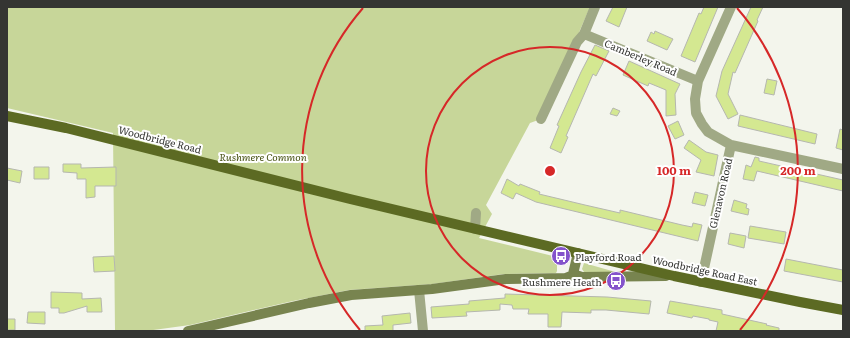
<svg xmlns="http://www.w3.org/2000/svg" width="850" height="338" viewBox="0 0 850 338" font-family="Literata,serif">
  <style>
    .green { fill: #c7d699 }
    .building { fill: #d4e891; stroke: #b5b7af }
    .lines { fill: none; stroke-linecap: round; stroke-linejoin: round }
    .street { stroke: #a0a985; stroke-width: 10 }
    .secondary { stroke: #78844f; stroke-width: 10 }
    .primary { stroke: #5c6a23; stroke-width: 10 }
    .ring { fill: none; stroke: #d62828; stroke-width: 2 }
    .labels { text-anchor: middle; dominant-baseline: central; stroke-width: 4; stroke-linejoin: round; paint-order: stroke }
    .street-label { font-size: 10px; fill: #343532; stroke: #fff }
    .park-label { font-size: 10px; font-style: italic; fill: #475213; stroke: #fff }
    .poi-label { font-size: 10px; fill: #343532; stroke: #fff; text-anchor: start }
    .centre { fill: #d62828; stroke: #fff; stroke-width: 2 }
    .ring-label { font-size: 12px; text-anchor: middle; font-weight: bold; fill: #d62828; stroke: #fff; stroke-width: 4; stroke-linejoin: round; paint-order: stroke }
  </style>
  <rect width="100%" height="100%" fill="#f3f5ec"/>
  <path class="green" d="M7,7H590L580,30L577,42L541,119L530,123L486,205L492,214L479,238L557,257V271L556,273L504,274L432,284L349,290L293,301L190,325L146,331H115L113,133L7,108Z
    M584,263L619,273L584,272L582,269Z"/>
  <path class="building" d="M613,7H627L619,27L606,21Z
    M704,7H718L695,62L681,56L699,13L701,14Z
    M751,7H763L757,20L758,21L735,73L733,72L728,94L738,114L728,119L716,96L722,71Z
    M655,31L673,39L667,50L647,41L651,32L654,34Z
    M595,45L609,51L596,76L593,74L566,136L568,137L561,153L550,148L559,126L557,125L581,72Z
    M629,61L680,84L675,94L676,115L666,116V90L649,83L648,86L623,75Z
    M767,79L777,81L774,95L764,93Z
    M613,108L620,111L617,116L610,114Z
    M740,115L817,134L815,144L738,126Z
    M678,121L684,135L675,139L668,126Z
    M840,129L843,130V150L836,148Z
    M689,140L706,152L718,155L714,176L696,172L701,160L684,148Z
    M755,157L759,158V161L843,180V191L757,171L754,181L743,179L746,165L751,167Z
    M63,164H81V168L116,167V186H95V197L86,198V179H77V173L63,172Z
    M34,167H49V179H34Z
    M7,168L22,171L20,183L7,180Z
    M507,179L519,186L520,184L540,192L539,194L585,205L620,213V210L682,225L692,227L693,223L702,225L698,241L536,202L516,193L513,199L501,193Z
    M695,192L708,195L705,206L692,203Z
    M734,200L747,204L746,208L749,209L748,215L731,211Z
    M750,226L786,232L784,244L748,238Z
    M730,233L746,236L744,248L728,244Z
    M114,256L115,271L94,272L93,257Z
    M786,259L843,270V282L784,271Z
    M51,292L82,293V299L101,298L102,312H87V306L64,313H59V308H51Z
    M505,294L607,297L651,301L649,314L606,310H591V313L562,312L561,327H548V314H528L529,309H513L512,305L500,304V310L466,312L467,316L432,318L431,307L469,304V301L505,298Z
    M670,301L722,310V314L767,324L766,325L779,328V331H716L718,322L709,320V319L693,316L692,318L667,313Z
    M28,312H45V324L27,323Z
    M410,313L411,323L393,325V331H365V326L383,325L382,316Z
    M7,319H15V330H7Z"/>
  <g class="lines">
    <path class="street" d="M731,7L698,81L695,99L696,113L702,124L708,132L731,145L843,169
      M584,34L698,81
      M541,119L577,42L584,34L595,7
      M475,229L476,213
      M701,282L731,145
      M419,290L423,331"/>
    <path class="secondary" d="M573,274L582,277L666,276
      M573,274L578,253
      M188,331L309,303L351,295L432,289L506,279L566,278L571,276L573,274"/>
    <path class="primary" d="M7,116L66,128L350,199L674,276L800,302L843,310"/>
  </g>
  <g class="ring">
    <circle cx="550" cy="171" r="124"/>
    <path d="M360 330A248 248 0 0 1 363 8M737 8A248 248 0 0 1 740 330"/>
  </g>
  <defs>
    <symbol id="bus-disc" viewBox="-11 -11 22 22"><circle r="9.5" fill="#8453cb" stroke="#fff"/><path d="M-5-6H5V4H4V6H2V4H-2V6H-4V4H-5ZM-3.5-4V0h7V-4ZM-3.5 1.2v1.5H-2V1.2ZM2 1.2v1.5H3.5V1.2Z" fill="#fff"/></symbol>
  </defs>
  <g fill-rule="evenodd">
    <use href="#bus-disc" x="550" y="245" width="22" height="22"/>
    <use href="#bus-disc" x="605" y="270" width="22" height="22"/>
  </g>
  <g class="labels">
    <g class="street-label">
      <text transform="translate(641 57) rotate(23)">Camberley Road</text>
      <text transform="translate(160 139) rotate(14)">Woodbridge Road</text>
      <text transform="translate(720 193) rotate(-77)">Glenavon Road</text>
      <text transform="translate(705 270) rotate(12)">Woodbridge Road East</text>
    </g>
    <g class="park-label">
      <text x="263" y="156">Rushmere Common</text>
    </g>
    <g class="poi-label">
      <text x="575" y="256">Playford Road</text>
      <text x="602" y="281" text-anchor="end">Rushmere Heath</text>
    </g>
  </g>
  <circle cx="550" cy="171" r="6" class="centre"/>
  <g class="ring-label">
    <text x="674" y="175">100 m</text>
    <text x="798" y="175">200 m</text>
  </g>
  <rect width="850" height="338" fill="none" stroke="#343532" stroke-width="16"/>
</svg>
